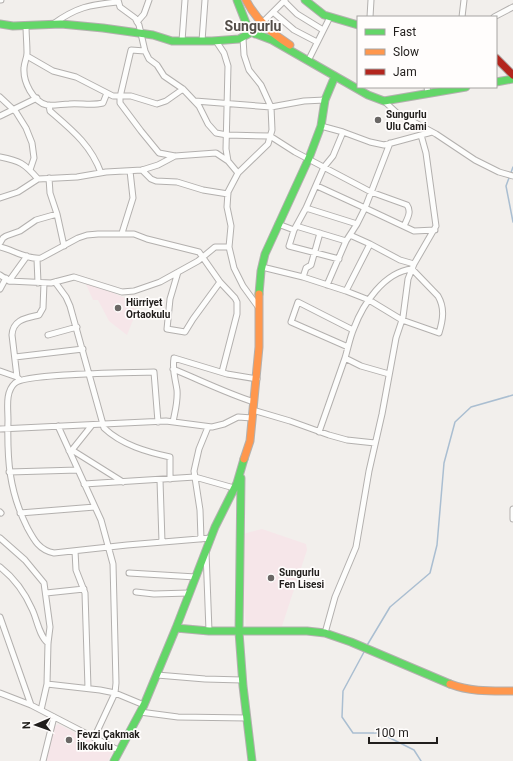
<svg xmlns="http://www.w3.org/2000/svg" width="513" height="761" viewBox="0 0 513 761" font-family="Roboto,sans-serif">
  <style>
    .education { fill: #f6e6e9 }
    .lines { fill: none; stroke-linecap: round; stroke-linejoin: round }
    .stream { stroke: #aabed1; stroke-width: 1.5 }
    .street-casing { stroke: #b3b0ae; stroke-width: 7 }
    .fast-casing { stroke: #b3b0ae; stroke-width: 9 }
    .slow-casing { stroke: #b3b0ae; stroke-width: 9 }
    .jam-casing { stroke: #b3b0ae; stroke-width: 9 }
    .street { stroke: #fdfdfc; stroke-width: 5 }
    .fast { stroke: #63d668; stroke-width: 7 }
    .slow { stroke: #ff974d; stroke-width: 7 }
    .jam { stroke: #b3261e; stroke-width: 7 }
    .poi-dot { fill: #6a6765; stroke: #fffdfc; stroke-width: 1.5 }
    .labels { text-anchor: middle; dominant-baseline: central; stroke-width: 3.5; stroke-linejoin: round; paint-order: stroke }
    .poi-label { font-size: 10px; font-weight: bold; fill: #211e1c; stroke: #fffdfc; text-anchor: start }
    .district-label { font-size: 14px; font-weight: bold; fill: #534d48; stroke: #fffdfc }
  </style>
  <rect width="100%" height="100%" fill="#f2efec"/>
  <path class="education" d="M85,282L91,283L134,302L135,315L127,335L109,321L98,300H93Z
    M262,529L306,544L307,550L282,626H246L244,606L243,534Z
    M58,724L112,752L108,761H46L54,727Z"/>
  <g class="lines">
    <path class="stream" d="M513,167L506,186L513,222
      M366,647L390,607L430,573L437,545L444,463L455,422L471,407L513,395
      M364,652L343,691L342,717L353,733H380L414,750L421,761"/>
    <defs>
      <path id="street" d="M0,0H1
        M118,0L120,7L135,18L139,25L145,51L149,59L157,65L164,76L183,89L199,106L208,124L216,133L227,135L270,136L295,152L371,192L407,205C412,212 407,219 404,226
        M284,1L297,14L323,30
        M273,12L294,30L317,42
        M370,17L371,0
        M462,17L464,0
        M494,17L513,7
        M137,22L144,14L149,0
        M53,24C77,7 89,5 117,2
        M261,24L285,0
        M26,25C26,34 27,44 27,53C27,58 24,63 24,68C23,82 33,102 47,105C54,106 62,104 69,104C81,103 92,106 103,103L107,93
        M243,38L244,55L249,70L261,85L271,107L272,130L268,144L238,173L228,192L227,207L231,226L229,247L234,268L243,286L259,308
        M182,41L185,0
        M202,41L205,0
        M216,41L224,53L228,66L226,149L228,161L238,173
        M145,51L131,50L120,97V103L141,131L159,153L175,156L216,153L228,161
        M27,56L53,71L76,77L113,96H131L157,104L166,101L183,89
        M310,57L330,17
        M427,87L428,93
        M0,97L16,112L26,128L32,143L34,158L30,170
        M195,101L271,107L304,101L325,100
        M384,101L397,113L436,134L475,160L499,172L513,176
        M49,105L50,111C72,130 91,145 101,173
        M0,116L37,98
        M321,126L343,132L370,142L384,145L432,132
        M0,157C20,161 24,163 38,179
        M142,170L151,179L156,181L177,182L203,190L228,194
        M49,178L50,193L57,214L64,246
        M317,186L365,208L390,143
        M0,198L18,192L38,179L77,177L106,172L142,170L158,165L175,156
        M306,208L357,224L365,208L414,231L435,230
        M278,224L294,230
        M296,226L346,241
        M122,233L133,198L130,171
        M0,243L3,238L6,236L20,231L36,220L57,214
        M370,244L400,260L414,264
        M0,247C13,250 28,260 41,258L78,238L87,235L98,234H134L147,239L199,252L220,282L235,298L237,302V314L222,372
        M37,259L38,283
        M339,259L289,246L294,230L306,208L324,167L333,156L343,132
        M262,267L303,277L346,291L369,300L402,320L439,333C443,320 445,308 438,296L412,269C384,272 363,304 354,328C350,337 348,348 345,358L361,366L389,374
        M178,272L170,299L167,329L185,332L193,319L220,282
        M0,275L9,281L51,283L74,277L122,292L134,291L160,282L198,261L215,247H229
        M303,277L306,268L311,265L320,233
        M9,281L27,256
        M55,282L66,297L70,306L104,428C122,445 147,452 170,457V479
        M327,285L346,241L357,224
        M0,289L6,278
        M346,291L370,244L350,235
        M48,335L77,327
        M348,347L291,322L298,302L353,330
        M15,357L83,349
        M173,369C200,380 226,393 254,402
        M0,371L17,377L19,379
        M17,377L12,335C13,319 27,318 39,315L43,308L44,283
        M253,410L290,421L329,435L347,440L375,443
        M158,422L154,372C132,373 27,373 15,383C5,392 8,408 8,420C7,459 9,491 27,527C34,540 39,550 54,553L127,545L211,538
        M173,422C175,411 178,402 177,390C175,377 172,371 174,358L227,374L257,379
        M58,426L101,520L113,564L116,683L115,693L94,738
        M0,429L166,421L212,427L224,424L238,417L252,418
        M319,432L345,358
        M72,450L92,425
        M69,451L72,450L123,482
        M9,472L78,470
        M160,480L162,542
        M84,484L195,477L234,488
        M513,509V519
        M0,512L1,513
        M20,513L95,507
        M0,538L25,560L44,583L50,627L48,643L47,684L41,710
        M201,539L200,510L194,471L199,449L208,427
        M75,551L76,570L85,593L88,688
        M206,552L209,631
        M0,567C14,578 25,593 32,609C37,619 39,636 48,643
        M129,573L196,577
        M136,592L154,594L189,593
        M46,593L84,589
        M0,617L31,705
        M325,633L335,597L356,547L369,471L382,414L396,338L403,317L408,279L414,264L436,226L426,153L421,135
        M157,675L205,679L242,680
        M47,684L100,690L115,693L144,705
        M0,693L31,705L120,751
        M140,712L178,717L247,718
        M43,761L54,717"/>
      <path id="fast" d="M237,0L246,23L255,34
        M305,0L324,15L358,25
        M0,24L13,26L61,24L103,28L153,35L172,41H212L239,39L252,32
        M256,34L272,40L368,95L384,101L466,87
        M496,82L513,79
        M259,294L261,271L265,254L309,158L321,126L325,100L335,76
        M241,478L239,632L243,686L252,761
        M176,628L209,631H307L325,633L351,642L450,684
        M114,761L144,705L176,628L215,527L237,483L244,459"/>
      <path id="slow" d="M246,0C256,20 271,33 290,45
        M244,459L250,441L259,347V294
        M450,684C471,692 491,691 513,691"/>
      <path id="jam" d="M496,58L513,75"/>
    </defs>
    <use href="#street" class="street-casing"/>
    <use href="#fast" class="fast-casing"/>
    <use href="#slow" class="slow-casing"/>
    <use href="#jam" class="jam-casing"/>
    <use href="#street" class="street"/>
    <use href="#fast" class="fast"/>
    <use href="#slow" class="slow"/>
    <use href="#jam" class="jam"/>
  </g>
  <g class="poi-dot">
    <circle cx="378" cy="120" r="4"/>
    <circle cx="118" cy="308" r="4"/>
    <circle cx="271" cy="578" r="4"/>
    <circle cx="69" cy="740" r="4"/>
  </g>
  <g class="labels">
    <g class="poi-label">
      <text x="386" y="114">Sungurlu<tspan x="386" dy="12">Ulu Cami</tspan></text>
      <text x="126" y="302">Hürriyet<tspan x="126" dy="12">Ortaokulu</tspan></text>
      <text x="279" y="572">Sungurlu<tspan x="279" dy="12">Fen Lisesi</tspan></text>
      <text x="77" y="734">Fevzi Çakmak<tspan x="77" dy="12">İlkokulu</tspan></text>
    </g>
    <g class="district-label">
      <text x="253" y="26">Sungurlu</text>
    </g>
  </g>
  <rect x="357" y="16" width="140" height="72" fill="#fffdfc" stroke="#a6a4a2"/>
  <rect x="365" y="29" width="20" height="6" fill="#63d668" stroke="#a6a4a2"/>
  <text x="393" y="36" font-size="12" fill="#211e1c">Fast</text>
  <rect x="365" y="49" width="20" height="6" fill="#ff974d" stroke="#a6a4a2"/>
  <text x="393" y="56" font-size="12" fill="#211e1c">Slow</text>
  <rect x="365" y="69" width="20" height="6" fill="#b3261e" stroke="#a6a4a2"/>
  <text x="393" y="76" font-size="12" fill="#211e1c">Jam</text>
  <g transform="translate(36 725) rotate(268)" stroke="#fffdfc" stroke-width="3" paint-order="stroke">
  <path d="M0-3L7 15L0 10L-7 15Z" fill="#211e1c"/>
  <text y="-6" font-size="11" font-weight="bold" text-anchor="middle" fill="#211e1c">N</text>
  </g>
  <path d="M369 737v6h68v-6" fill="none" stroke="#211e1c" stroke-width="2"/>
  <text x="375" y="737" font-size="12" fill="#211e1c" stroke="#fffdfc" stroke-width="3" paint-order="stroke">100 m</text>
</svg>
